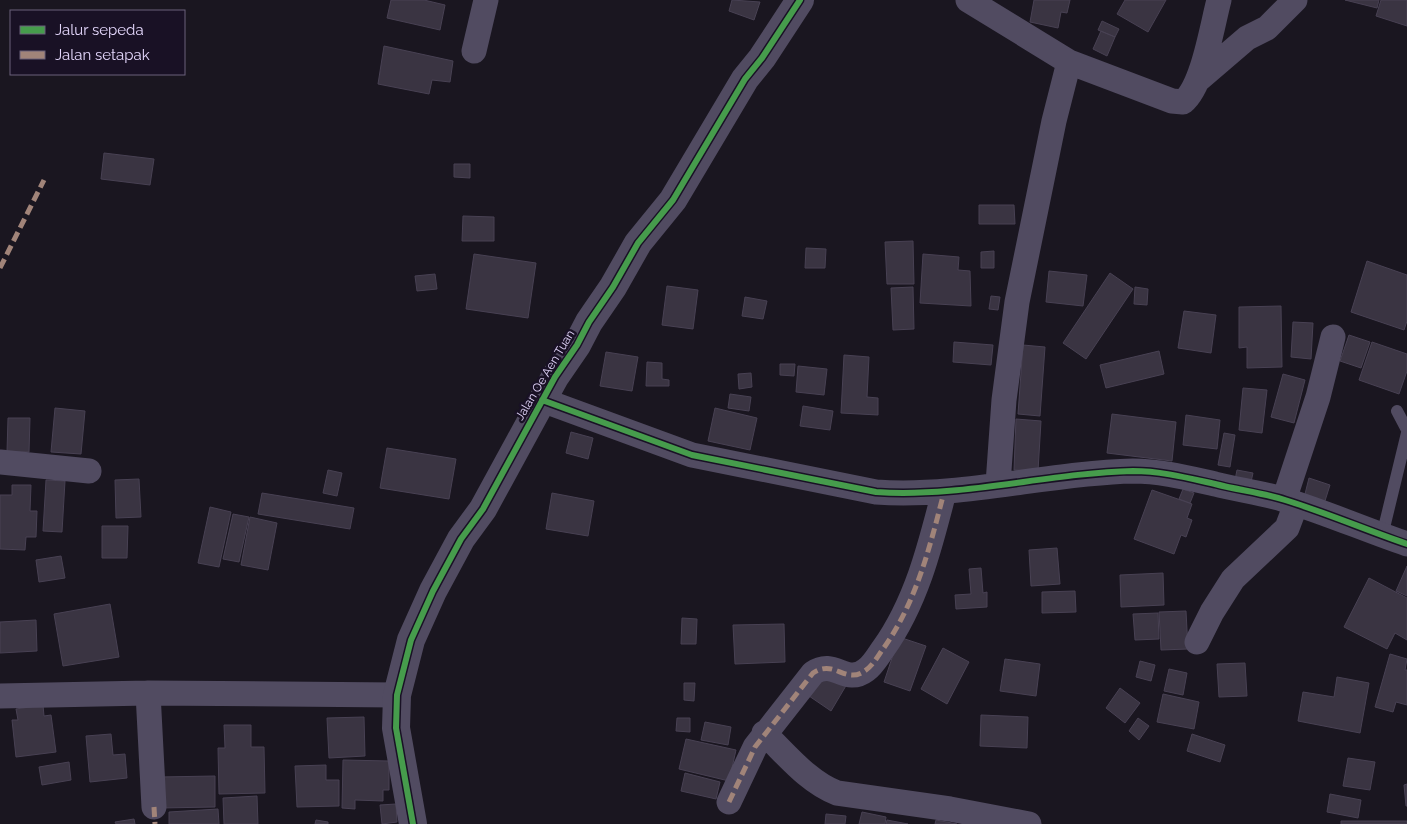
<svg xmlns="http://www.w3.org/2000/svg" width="1407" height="824" viewBox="0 0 1407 824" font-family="Raleway,sans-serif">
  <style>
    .building { fill: #3a3442; stroke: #484153 }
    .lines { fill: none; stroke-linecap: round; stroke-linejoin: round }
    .service { stroke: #514b61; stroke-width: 12 }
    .minor { stroke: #514b61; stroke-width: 25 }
    .tertiary { stroke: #514b61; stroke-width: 28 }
    .quiet { stroke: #a18479; stroke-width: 5; stroke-dasharray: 10 5; stroke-linecap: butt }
    .cycleway-casing { stroke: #191125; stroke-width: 9 }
    .cycleway { stroke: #469c4c; stroke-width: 6 }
    .labels { text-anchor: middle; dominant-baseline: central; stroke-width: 5; stroke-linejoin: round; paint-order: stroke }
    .street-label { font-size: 12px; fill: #e4d7fc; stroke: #191125 }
  </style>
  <rect width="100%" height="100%" fill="#1a1620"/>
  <path class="building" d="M391,0H424L445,5L440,30L387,18Z
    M732,0L760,2L754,20L729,11Z
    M1034,0H1070L1067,13L1061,12L1058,28L1030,22Z
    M1125,0H1166L1148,32L1117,14Z
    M1345,0H1379L1377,8Z
    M1381,0H1407V26L1376,16Z
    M1102,21L1119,29L1115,37L1098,30Z
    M1101,31L1115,37L1107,56L1093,49Z
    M384,46L453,61L450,82L432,80L429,94L378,84Z
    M104,153L154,159L150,185L101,179Z
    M454,164H470V178L454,177Z
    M979,205H1014L1015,224H979Z
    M463,216L494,217V241H462Z
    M913,241L914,284H887L885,242Z
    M806,248L826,249L825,268H805Z
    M994,251V268H981V252Z
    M474,254L536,263L528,318L466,309Z
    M923,254L959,257L958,270L970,271L971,306L920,303Z
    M1367,261L1407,275V321L1404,330L1351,312Z
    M1049,271L1087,275L1083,306L1046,302Z
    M1110,273L1133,289L1086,359L1063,343Z
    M435,274L437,289L417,291L415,276Z
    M667,286L698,290L693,329L662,325Z
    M913,287L914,329L893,330L891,288Z
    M1135,287L1148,289L1147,305L1134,304Z
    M991,296L1000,297L998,310L989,309Z
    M745,297L767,301L763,319L742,316Z
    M1281,306L1282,367L1247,368V347L1239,348V307Z
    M1184,311L1216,315L1211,353L1178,348Z
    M1293,322L1313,323L1311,359L1291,357Z
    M1349,335L1370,342L1361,368L1340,361Z
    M954,342L993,345L991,365L953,362Z
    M1372,342L1407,354V371L1399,394L1359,380Z
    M1023,345L1045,347L1040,416L1018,414Z
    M1159,351L1164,374L1106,388L1100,365Z
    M606,352L638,357L632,391L600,386Z
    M844,355L869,357L867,397L878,398V415L841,413Z
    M647,362L662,363V379L669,380V386H646Z
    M780,364H795L794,376L780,375Z
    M798,366L827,369L824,395L796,392Z
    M751,373L752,387L739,389L738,374Z
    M1283,374L1305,380L1294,423L1271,417Z
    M1243,388L1267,390L1262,433L1239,430Z
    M730,394L751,397L749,411L728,408Z
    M803,406L833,411L830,430L800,426Z
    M55,408L85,411L81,454L51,452Z
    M715,408L757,418L750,450L708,441Z
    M1112,414L1176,422L1172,461L1107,453Z
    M1186,415L1220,420L1217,449L1183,445Z
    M8,418H30L29,452H7Z
    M1016,419L1041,421L1038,471L1014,470Z
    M571,432L593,438L588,459L566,453Z
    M1224,433L1235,435L1230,467L1218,465Z
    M387,448L456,459L449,499L380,488Z
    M328,470L342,473L337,496L323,493Z
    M1237,470L1253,473L1251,482L1235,480Z
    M1309,478L1330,485L1324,504L1304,498Z
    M139,479L141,517L116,518L115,480Z
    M46,480L65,481L62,532L43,531Z
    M12,485H31L30,511H37L36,537H26L25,550L0,549V495H12Z
    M1183,489L1194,493L1190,503L1179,499Z
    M1152,490L1192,504L1187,518L1192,520L1186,537L1181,535L1174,554L1134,539Z
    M262,493L354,508L350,529L258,514Z
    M552,493L594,501L588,536L546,529Z
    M210,507L231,512L219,567L198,563Z
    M233,514L249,517L239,562L223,559Z
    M250,517L277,523L268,570L241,565Z
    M102,526H128L127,558H102Z
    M1057,548L1060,584L1031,586L1029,550Z
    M61,556L65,578L39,582L36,560Z
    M1407,566V596L1396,591Z
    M981,568L983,593L987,592V607L956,609L955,595L971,594L969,569Z
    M1163,573L1164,605L1121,607L1120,575Z
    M1369,578L1407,598V640L1395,633L1387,649L1344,627Z
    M1075,591L1076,612L1042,613V592Z
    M110,604L119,657L63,666L54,614Z
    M1186,611L1188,649L1161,650L1159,612Z
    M1158,613L1159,639L1135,640L1133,614Z
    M682,618L697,619L696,644H681Z
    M36,620L37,651L0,653V622Z
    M784,624L785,662L735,664L733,625Z
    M899,637L926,646L910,691L884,682Z
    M943,648L969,662L947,704L921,689Z
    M1390,654L1407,659L1405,670H1407V705L1396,702L1393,712L1375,707Z
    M1005,659L1040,664L1036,696L1000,691Z
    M1140,661L1155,665L1151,681L1136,677Z
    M1245,663L1247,696L1219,697L1217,664Z
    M1169,669L1187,673L1183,695L1164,691Z
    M826,670L847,684L831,711L809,696Z
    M1337,677L1369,683L1360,733L1298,721L1303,692L1334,697Z
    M684,683H695L694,701L684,700Z
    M1120,688L1140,703L1125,723L1106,708Z
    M1163,694L1199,702L1194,729L1157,722Z
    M43,705L44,716L51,715L56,752L16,757L12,720H18L16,709Z
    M981,715L1028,717L1027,748L980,746Z
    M364,717L365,756L329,758L327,718Z
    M677,718H690V732L676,731Z
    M1138,718L1149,726L1139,740L1129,731Z
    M705,722L731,727L728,745L701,740Z
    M224,725H251V747H264L265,793L219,794L218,748H225Z
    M111,734L113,755L125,754L127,778L90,782L86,736Z
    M1192,734L1225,745L1220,762L1187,751Z
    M686,739L736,750L729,781L679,769Z
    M1348,758L1375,762L1370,790L1343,786Z
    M343,760L389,761V790H383V801L355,800V809L342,808Z
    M69,762L71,780L42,785L39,767Z
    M326,765V780H339V806L297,807L295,766Z
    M685,773L720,782L716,799L681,791Z
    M215,776V807L160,808L159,777Z
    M1407,784V806H1406L1404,785Z
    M1330,794L1361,800L1358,818L1327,812Z
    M257,796L258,824H224L223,798Z
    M396,804L397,822L382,824L380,805Z
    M218,809L219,824H169V812Z
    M862,812L886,817L885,824H859Z
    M826,814L846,816L845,824H825Z
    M134,819L135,824H116L115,822Z
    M316,820L328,822V824H315Z
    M887,820L908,824H886Z
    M936,820L957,824H935Z
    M1341,821H1407V824H1341Z"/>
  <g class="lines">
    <path class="service" d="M1397,411L1407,430
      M1382,536L1407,433"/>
    <path class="minor" d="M968,0L1069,62L1172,101L1183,102C1203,86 1212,26 1219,0
      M474,51L486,0
      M1198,80L1247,38L1267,28L1295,0
      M542,400L692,455L876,492C962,498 1047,473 1133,471C1161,471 1188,478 1215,484C1238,490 1263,493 1285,500C1327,513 1366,530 1407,544
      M0,462L89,471
      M998,484L1004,400L1017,302L1054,121L1069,62
      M1284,500L1318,397L1333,337
      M1197,642L1212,612L1233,579L1287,528L1296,504
      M148,693L154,807
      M0,696L148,693L397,695
      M764,733C786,754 808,782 837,793L950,809L1029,824
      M729,802L755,747L813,673C835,658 845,686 866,670C873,665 878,656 883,649C916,603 930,547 944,492"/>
    <path class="tertiary" d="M413,824L396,728L397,695L411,640L433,591L461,539L483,509L555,377L577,345L589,322L613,287L638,243L673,200L745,79L762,58L800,0"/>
    <path class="quiet" d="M0,268L44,180
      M729,802L755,747L813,673C835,658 845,686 866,670C873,665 878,656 883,649C916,603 930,547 944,492
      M154,807L155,824"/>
    <defs>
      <path id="cycleway" d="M542,400L692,455L876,492C962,498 1047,473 1133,471C1161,471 1188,478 1215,484C1238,490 1263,493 1285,500C1327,513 1366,530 1407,544
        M413,824L396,728L397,695L411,640L433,591L461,539L483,509L555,377L577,345L589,322L613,287L638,243L673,200L745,79L762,58L800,0"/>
    </defs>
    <use href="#cycleway" class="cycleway-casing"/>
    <use href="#cycleway" class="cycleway"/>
  </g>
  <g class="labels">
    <g class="street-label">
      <text transform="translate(545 375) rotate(-59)">Jalan Oe Aen Tuan</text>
    </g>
  </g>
  <rect x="10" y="10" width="175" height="65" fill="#191125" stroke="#6a607b"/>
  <rect x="20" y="26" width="25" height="8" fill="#469c4c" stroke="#6a607b"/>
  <text x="55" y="35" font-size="15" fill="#e4d7fc">Jalur sepeda</text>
  <rect x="20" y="51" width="25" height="8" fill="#a18479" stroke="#6a607b"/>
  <text x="55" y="60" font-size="15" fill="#e4d7fc">Jalan setapak</text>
</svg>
